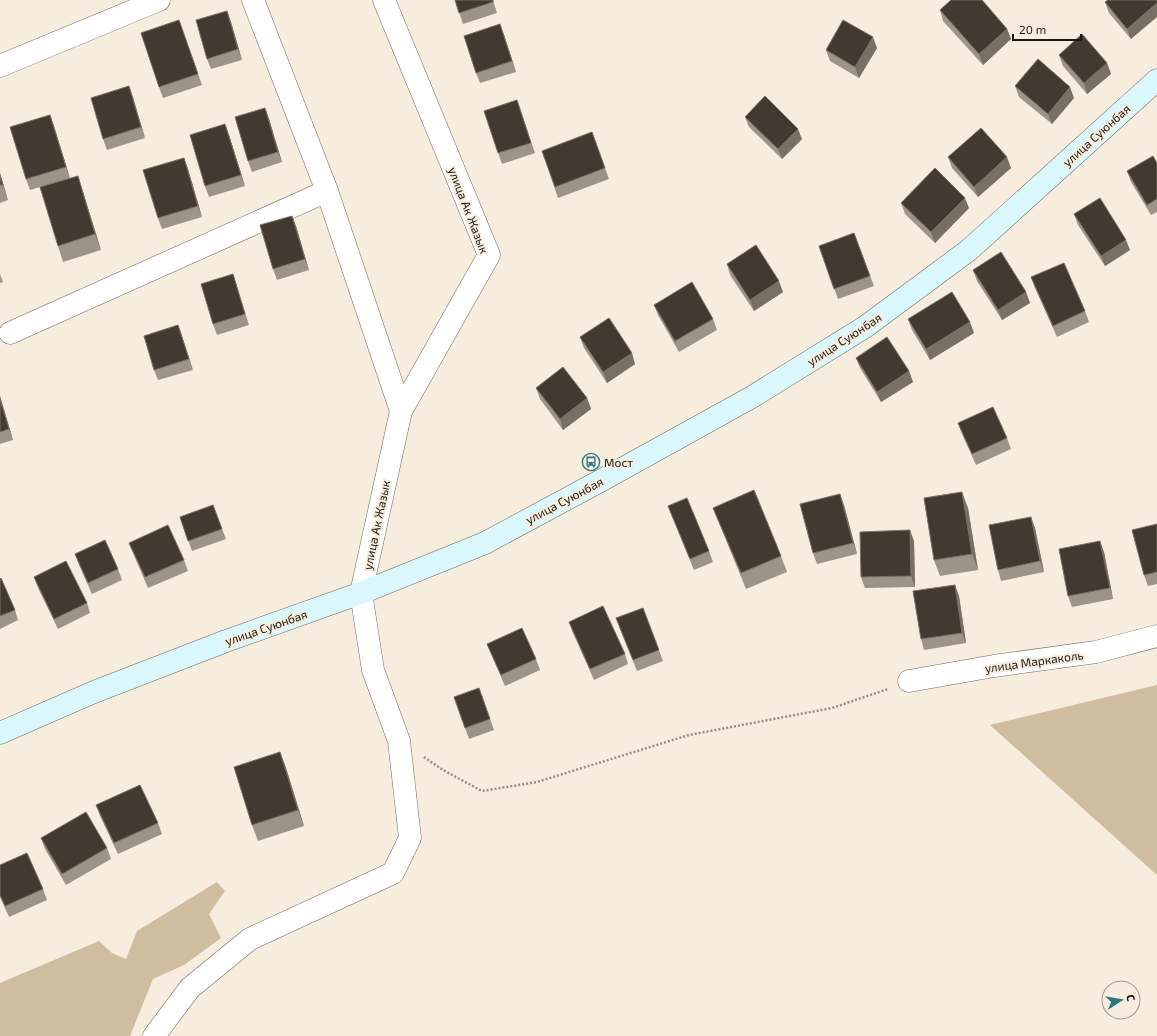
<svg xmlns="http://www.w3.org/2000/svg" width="1157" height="1036" viewBox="0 0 1157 1036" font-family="'Exo 2',sans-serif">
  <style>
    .green { fill: #d0bc9e }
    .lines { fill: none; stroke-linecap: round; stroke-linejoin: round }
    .minor-casing { stroke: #71685b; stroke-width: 23 }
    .secondary-casing { stroke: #71685b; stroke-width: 23 }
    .path { stroke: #958e84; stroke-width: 2.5; stroke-dasharray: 2 2; stroke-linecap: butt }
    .minor { stroke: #fff; stroke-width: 22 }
    .secondary { stroke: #daf7fc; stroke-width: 22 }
    .wall { fill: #9c9486 }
    .shaded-wall { fill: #787063 }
    .building { fill: #423a2e; stroke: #787063 }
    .labels { text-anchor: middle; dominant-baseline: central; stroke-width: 4; stroke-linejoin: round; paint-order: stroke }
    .street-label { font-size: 12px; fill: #1b1813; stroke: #f7edde }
    .poi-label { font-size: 12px; fill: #1b1813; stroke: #f7edde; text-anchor: start }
  </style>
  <rect width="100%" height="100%" fill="#f7edde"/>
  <path class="green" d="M1157,685V875L990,725Z
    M217,882L225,891L209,914L221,938L184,965L153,979L130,1036H0V983L99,941L112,953L126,959L137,931Z"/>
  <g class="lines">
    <defs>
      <path id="minor" d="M253,0L327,191L401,411
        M0,66L159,0
        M10,333L327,191
        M909,681L994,666L1096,652L1157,636
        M154,1036L190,988L250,939L393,873L410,838L399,741L373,670L361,593L401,411L489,255L384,0"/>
      <path id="secondary" d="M0,733L94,692L226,641L361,593L485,543L602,480L752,397L865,327L969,250L1157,80"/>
    </defs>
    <use href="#minor" class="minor-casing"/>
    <use href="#secondary" class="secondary-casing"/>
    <path class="path" d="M424,757L443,770L482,791L537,782L689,735L832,708L888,689"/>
    <use href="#minor" class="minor"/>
    <use href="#secondary" class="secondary"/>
  </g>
  <path class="wall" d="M455,0H493L497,13L463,24Z
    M1157,0L1131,39L1109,13L1105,2Z
    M940,10L1007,29L1011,39L983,65L943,21Z
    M179,20L202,85L163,98L159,87Z
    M231,22L242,60L211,69L207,59Z
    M504,35L516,72L480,83L476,73Z
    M877,48L859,78L830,61L826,50Z
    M1059,55L1107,63L1111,74L1087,94L1063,66Z
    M129,86L145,138L107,150L103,139Z
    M1015,86L1074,98L1052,124L1019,97Z
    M517,100L535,153L502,164L484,111Z
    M265,108L269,119L282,162L252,172L248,161Z
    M50,115L70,178L30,190L26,179Z
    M745,117L802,139L782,159L749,127Z
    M592,132L609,179L558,198L542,151Z
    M229,135L245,186L209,197L205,186Z
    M948,157L1011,168L978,197L952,168Z
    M184,158L188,169L202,217L162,229L158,218Z
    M1157,163V212L1151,215L1131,182L1127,171Z
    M0,173L8,200L0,203Z
    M78,176L83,192L101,250L63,262L58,246Z
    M901,203L969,208L935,243L905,214Z
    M1074,214L1130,250L1105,266L1078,225Z
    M292,216L296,226L309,270L277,280L273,269Z
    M854,233L874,286L838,299L819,246Z
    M727,264L783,292L754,311L730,275Z
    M973,270L1026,292L1030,303L1002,320L977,281Z
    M0,274L3,282L0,283Z
    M233,274L249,325L217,335L213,324Z
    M1031,277L1085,311L1089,322L1057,337L1035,288Z
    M654,305L713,319L717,330L679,352L658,315Z
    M908,319L974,333L930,360L912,330Z
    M178,325L193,370L158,380L154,370Z
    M580,337L635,364L607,383L584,348Z
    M856,358L909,371L913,382L881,402L860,368Z
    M536,388L587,398L591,409L563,430L540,399Z
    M0,396L13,440L0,444Z
    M958,423L1007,438L1011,449L976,465L962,434Z
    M213,505L226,539L192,551L180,517Z
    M844,505L857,554L817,564L813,553Z
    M668,506L709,551L713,562L694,570Z
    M713,508L781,556L787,572L746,589L719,523Z
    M968,508L978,570L940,576L934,560Z
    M1157,524V584L1148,586L1144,575Z
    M1035,528L1044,572L1001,581L998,570Z
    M914,541L915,587L865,588L861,577Z
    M129,543L184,560L188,571L148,588L133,553Z
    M1104,552L1113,599L1072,607L1068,596Z
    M75,554L118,569L122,580L92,594L79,565Z
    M34,577L87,603L90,613L58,629L38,588Z
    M0,579L15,610L18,620L0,629Z
    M959,596L966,643L924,650L921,639Z
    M643,608L663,661L637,671L620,629Z
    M569,622L625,654L628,664L594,680L573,633Z
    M487,644L536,659L540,670L505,686L491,654Z
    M479,688L494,730L469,739L454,697Z
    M280,752L286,768L304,826L258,841L252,825Z
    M96,805L158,823L162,834L118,854L100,816Z
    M41,838L107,848L111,859L66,885L45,849Z
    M0,865L43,889L47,900L9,917L0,897Z"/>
  <path class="shaded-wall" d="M1157,3V17L1131,39L1127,29Z
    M227,11L231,22L242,60L238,49Z
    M500,24L504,35L516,72L512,61Z
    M1007,29L1011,39L983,65L979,54Z
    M873,37L877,48L859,78L855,67Z
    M1107,63L1111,74L1087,94L1084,83Z
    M129,86L133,97L145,138L141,127Z
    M1070,87L1074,98L1052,124L1048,114Z
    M265,108L269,119L282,162L278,152Z
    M50,115L54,126L70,178L66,167Z
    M225,124L229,135L245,186L241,175Z
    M798,129L802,139L782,159L778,149Z
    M1007,157L1011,168L978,197L974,187Z
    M184,158L188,169L202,217L198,206Z
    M0,173L8,200L0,176Z
    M78,176L83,192L101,250L95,234Z
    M965,198L969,208L935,243L931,232Z
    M292,216L296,226L309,270L305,259Z
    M1126,240L1130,250L1105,266L1101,256Z
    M779,281L783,292L754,311L750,300Z
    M1026,292L1030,303L1002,320L998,310Z
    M970,322L974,333L930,360L926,349Z
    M178,325L182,336L193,370L189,359Z
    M632,353L635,364L607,383L603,372Z
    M909,371L913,382L881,402L877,392Z
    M0,396L13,440L9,429L0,399Z
    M587,398L591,409L563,430L560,419Z
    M962,492L968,508L978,570L972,554Z
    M840,494L844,505L857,554L853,543Z
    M1031,517L1035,528L1044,572L1040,561Z
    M910,530L914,541L915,587L911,576Z
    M1100,541L1104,552L1113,599L1110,588Z
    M955,585L959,596L966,643L962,633Z
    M280,752L286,768L304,826L298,810Z"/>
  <path class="building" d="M455,0H493V2L459,13Z
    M951,0H982L1007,29L979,54L940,10Z
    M1108,0H1157V3L1127,29L1105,2Z
    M227,11L238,49L207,59L196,20Z
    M179,20L198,74L159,87L141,33Z
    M843,20L873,37L855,67L826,50Z
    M500,24L512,61L476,73L464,36Z
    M1082,34L1107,63L1084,83L1059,55Z
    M1038,59L1070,87L1048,114L1015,86Z
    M129,86L141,127L103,139L91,98Z
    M765,96L798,129L778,149L745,117Z
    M517,100L531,143L498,153L484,111Z
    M265,108L278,152L248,161L235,117Z
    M50,115L66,167L26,179L10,127Z
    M225,124L241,175L205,186L190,135Z
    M981,128L1007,157L974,187L948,157Z
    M592,132L605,168L555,187L542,151Z
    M1153,156L1157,163V199L1147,205L1127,171Z
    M184,158L198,206L158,218L143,170Z
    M935,168L965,198L931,232L901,203Z
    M0,176L3,185H0Z
    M78,176L95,234L58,246L40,187Z
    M1100,198L1126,240L1101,256L1074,214Z
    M292,216L305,259L273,269L260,225Z
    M854,233L870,276L834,289L819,246Z
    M756,245L779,281L750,300L727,264Z
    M1001,252L1026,292L998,310L973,270Z
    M1064,263L1085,311L1053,326L1031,277Z
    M233,274L245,314L213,324L201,284Z
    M692,282L713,319L675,341L654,305Z
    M952,292L970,322L926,349L908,319Z
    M609,318L632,353L603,372L580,337Z
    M178,325L189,359L154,370L144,336Z
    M887,337L909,371L877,392L856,358Z
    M563,367L587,398L560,419L536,388Z
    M0,399L9,429L0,432Z
    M993,407L1007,438L972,454L958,423Z
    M754,490L781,556L741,573L713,508Z
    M962,492L972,554L934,560L924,498Z
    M840,494L853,543L813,553L800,504Z
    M687,498L709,551L690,559L668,506Z
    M213,505L222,529L188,541L180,517Z
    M1031,517L1040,561L998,570L989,525Z
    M1157,524V572L1144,575L1132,530Z
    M168,525L184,560L145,577L129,543Z
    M910,530L911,576L861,577L860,532Z
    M105,540L118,569L88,583L75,554Z
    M1100,541L1110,588L1068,596L1059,549Z
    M66,561L87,603L54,619L34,577Z
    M1,578L15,610L0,616V579Z
    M955,585L962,633L921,639L913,591Z
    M603,606L625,654L590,669L569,622Z
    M643,608L659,650L633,660L616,618Z
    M522,628L536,659L501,675L487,644Z
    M479,688L490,719L465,728L454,697Z
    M280,752L298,810L252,825L234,767Z
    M140,785L158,823L114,843L96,805Z
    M86,812L107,848L62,874L41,838Z
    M27,853L43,889L5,906L0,895V865Z"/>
  <defs>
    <symbol id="bus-ring" viewBox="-11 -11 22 22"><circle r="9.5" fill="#f7edde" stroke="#2f7582" stroke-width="1.5"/><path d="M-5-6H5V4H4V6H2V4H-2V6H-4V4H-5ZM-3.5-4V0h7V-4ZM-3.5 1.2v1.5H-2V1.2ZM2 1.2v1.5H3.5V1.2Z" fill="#2f7582"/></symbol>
  </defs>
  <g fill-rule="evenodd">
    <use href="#bus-ring" x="581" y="452" width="20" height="20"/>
  </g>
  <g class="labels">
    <g class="street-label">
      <text transform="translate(1096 135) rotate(-42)">улица Суюнбая</text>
      <text transform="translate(469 210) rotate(69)">улица Ак Жазык</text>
      <text transform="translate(844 339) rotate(-33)">улица Суюнбая</text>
      <text transform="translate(564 500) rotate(-28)">улица Суюнбая</text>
      <text transform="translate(376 525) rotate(-78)">улица Ак Жазык</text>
      <text transform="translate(266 627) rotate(-19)">улица Суюнбая</text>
      <text transform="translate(1034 661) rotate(-8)">улица Маркаколь</text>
    </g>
    <g class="poi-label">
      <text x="604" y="462">Мост</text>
    </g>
  </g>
  <g transform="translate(1121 1000) rotate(78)"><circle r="19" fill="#f7edde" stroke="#9f988d"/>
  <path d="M0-3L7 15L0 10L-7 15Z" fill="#2f7582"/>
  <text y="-6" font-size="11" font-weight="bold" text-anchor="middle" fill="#1b1813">С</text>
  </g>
  <path d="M1013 34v6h68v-6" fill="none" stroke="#1b1813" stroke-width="2"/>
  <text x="1019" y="34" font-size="12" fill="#1b1813" stroke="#f7edde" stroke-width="3" paint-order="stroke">20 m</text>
</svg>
